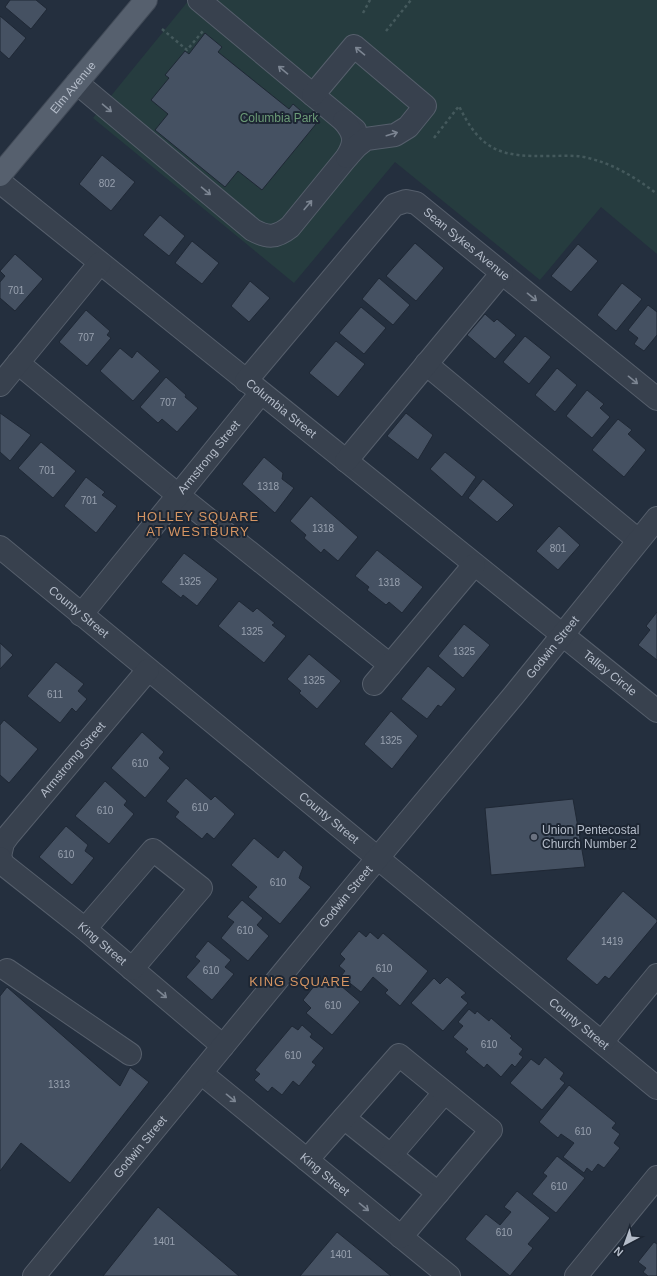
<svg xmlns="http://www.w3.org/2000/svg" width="657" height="1276" viewBox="0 0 657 1276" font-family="Helvetica,sans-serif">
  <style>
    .green { fill: #263c3f }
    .building { fill: #455162; stroke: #1f2835 }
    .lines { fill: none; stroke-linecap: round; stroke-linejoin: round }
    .minor-casing { stroke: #565f6c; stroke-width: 24 }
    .major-casing { stroke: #414a57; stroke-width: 24 }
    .path { stroke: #44595c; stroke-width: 2.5; stroke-dasharray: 3 3; stroke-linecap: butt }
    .minor { stroke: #38414e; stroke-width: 22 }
    .major { stroke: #56606e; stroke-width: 22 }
    .oneway { stroke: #7c8592 }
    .worship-dot { fill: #6b7280; stroke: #1d2633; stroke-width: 1.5 }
    .labels { text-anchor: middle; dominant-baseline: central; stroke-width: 4; stroke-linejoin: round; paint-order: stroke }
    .number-label { font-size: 10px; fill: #98a1af }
    .street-label { font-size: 12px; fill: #b4bcc9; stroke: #1d2633 }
    .park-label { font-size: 12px; fill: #6b9a76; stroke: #1d2633 }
    .poi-label { font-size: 12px; fill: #b4bcc9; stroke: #1d2633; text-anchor: start }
    .neighbourhood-label { font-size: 13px; letter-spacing: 1px; fill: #d59563; stroke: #1d2633 }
  </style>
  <rect width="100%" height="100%" fill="#242f3e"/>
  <path class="green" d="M189,0H657V254L601,207L540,280L395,162L294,283L93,118Z"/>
  <path class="building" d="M10,0H36L47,9L31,29L5,7Z
    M0,16L26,38L9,59L0,51Z
    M205,33L222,47L218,52L289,109L293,104L316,124L262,190L238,171L225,187L155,130L168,114L151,100L169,78L165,75L185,51L189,54Z
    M102,155L135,182L111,211L79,184Z
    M160,215L185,236L169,256L143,235Z
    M192,241L219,263L202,284L175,263Z
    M415,243L444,268L416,301L386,276Z
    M578,244L598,261L571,292L551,276Z
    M15,254L43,279L15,311L0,298V282L5,276L0,271Z
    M379,278L410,305L393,325L362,299Z
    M250,281L270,298L249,322L231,306Z
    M622,283L642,299L616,331L597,315Z
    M648,305L657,312V335L644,351L634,344L638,338L628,330Z
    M361,307L386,328L364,354L339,333Z
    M86,310L110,331L107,335L111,338L87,366L59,342Z
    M485,314L494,322L497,319L516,335L495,359L467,335Z
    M525,336L551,357L529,384L503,362Z
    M336,341L365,364L338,397L309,373Z
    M120,348L132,358L137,351L160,371L133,401L100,371Z
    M557,368L577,385L555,412L535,395Z
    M166,377L186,395L185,397L198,408L177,432L162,419L158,423L140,407Z
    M587,390L604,404L600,408L610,417L592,438L566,416Z
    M0,413L31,435L10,461L0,452Z
    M406,413L433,435L418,460L387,436Z
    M618,419L632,430L628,434L646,450L624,477L592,450Z
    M41,442L76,471L53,498L18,468Z
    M445,452L476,477L462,497L430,469Z
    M264,457L283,473L282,479L294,488L275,513L242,484Z
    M86,477L105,492L102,495L117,506L96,533L64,506Z
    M483,479L514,505L497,522L468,498Z
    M311,496L358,537L338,561L324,549L321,553L304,538L306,535L290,521Z
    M559,526L580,545L558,570L536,551Z
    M377,550L423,587L402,613L389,602L386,605L367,590L369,587L355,576Z
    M184,553L218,579L197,606L183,595L181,598L161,582Z
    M239,601L253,612L257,608L275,623L272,625L286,636L264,663L218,626Z
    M657,612V660L638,645L650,630L646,626Z
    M464,624L490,645L463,678L438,656Z
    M0,643L13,655L0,669Z
    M309,654L341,681L317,709L299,693L301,691L287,679Z
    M56,662L84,684L78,691L87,699L76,712L72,708L60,723L27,696Z
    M428,666L456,689L441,707L438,705L427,719L401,699Z
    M391,711L418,736L392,769L364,744Z
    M4,720L38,749L9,783L0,775V725Z
    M142,732L164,752L159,758L170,768L145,798L111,768Z
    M186,778L211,800L215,796L235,814L214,839L207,833L202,839L175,817L179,812L166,801Z
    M105,781L127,801L124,805L134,814L109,844L75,816Z
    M573,799L585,867L491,875L485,808Z
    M66,826L88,845L85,851L94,858L72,885L39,857Z
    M254,838L278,858L284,850L303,867L299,878L311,887L280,924L248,897L257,887L231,865Z
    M623,891L657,920V922L609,979L605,976L597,985L566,959Z
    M242,900L263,918L257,925L269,936L248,961L221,938L234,922L227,917Z
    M359,931L366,937L370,932L378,939L383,933L428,971L400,1006L385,993L388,990L373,977L361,992L341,976L345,971L339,966L345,959L340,954Z
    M208,941L231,960L225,967L234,974L212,1000L186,977L200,961L195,957Z
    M447,977L466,993L461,997L468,1003L443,1031L411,1003L434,978L440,984Z
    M319,980L328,988L334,980L360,1002L332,1035L306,1013L311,1008L303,1000Z
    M7,987L120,1086L130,1067L149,1082L70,1183L21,1143L0,1171V996Z
    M469,1009L475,1014L477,1011L489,1021L491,1018L512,1036L510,1038L523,1049L519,1054L523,1057L515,1067L512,1064L501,1077L487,1064L484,1068L465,1052L468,1049L453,1037L463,1026L458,1022Z
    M302,1025L312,1034L310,1037L324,1048L312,1062L316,1065L299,1086L293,1081L282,1095L272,1087L268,1092L254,1080L260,1074L255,1070L292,1026L298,1030Z
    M545,1057L564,1073L560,1079L565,1083L542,1110L510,1083L531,1059L539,1065Z
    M569,1085L616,1123L612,1128L620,1134L614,1143L620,1148L604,1168L598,1164L592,1172L587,1168L584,1173L563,1157L574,1143L561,1134L558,1138L539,1122Z
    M557,1156L585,1178L556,1213L532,1194L547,1176L543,1173Z
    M517,1191L550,1218L528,1244L533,1248L510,1276L465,1239L486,1214L500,1225L511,1212L504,1207Z
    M158,1207L239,1276H103Z
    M337,1232L391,1276H300Z
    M654,1242L657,1244V1276H648L643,1272L646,1268L638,1262Z"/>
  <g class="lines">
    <defs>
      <g id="minor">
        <path d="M199,0L355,130"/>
        <path d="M77,83L253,230C268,238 276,238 290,227L347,157C356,142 355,134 344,121"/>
        <path d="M313,95L354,46L425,106L408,127L395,135L366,139L357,146L347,157"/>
        <path id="s1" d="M0,182L657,711"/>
        <path d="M18,363L178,495L390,665"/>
        <path d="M426,364L638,540"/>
        <path id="s2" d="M246,381L394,205L406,201L416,203L657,399"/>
        <path d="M0,385L100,263"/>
        <path d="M346,461L502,273"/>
        <path id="s3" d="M0,547L657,1088"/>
        <path id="s4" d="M81,615L261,393"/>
        <path d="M374,684L474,565"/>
        <path id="s5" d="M0,856L3,843L8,836L148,670"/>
        <path id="s6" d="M0,858L4,865L85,929L223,1046"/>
        <path d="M85,929L153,850L201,888L132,969"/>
        <path d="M7,970L130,1054"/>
        <path d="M602,1042L657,975"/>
        <path id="s7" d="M201,1073L449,1276"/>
        <path d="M344,1118L438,1193"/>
        <path d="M391,1155L444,1093"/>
        <path d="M307,1160L399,1055L491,1130L401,1237"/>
        <path id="s8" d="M34,1276L361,878L514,695L657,518"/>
        <path d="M576,1276L657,1177"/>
      </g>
      <g id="major">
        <path id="s9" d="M0,175L146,0"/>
      </g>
    </defs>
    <use href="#minor" class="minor-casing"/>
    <use href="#major" class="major-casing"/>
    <path class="path" d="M363,13L370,0
      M162,29L187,50L203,31
      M386,31L411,0
      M434,138L459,106C481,152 502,157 550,156C561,156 573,155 584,157C612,163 635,177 657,194"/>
    <use href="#minor" class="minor"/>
    <use href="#major" class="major"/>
  </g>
  <defs><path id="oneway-shaft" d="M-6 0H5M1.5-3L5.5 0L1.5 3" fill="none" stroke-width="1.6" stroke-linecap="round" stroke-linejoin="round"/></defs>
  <g class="oneway">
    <use href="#oneway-shaft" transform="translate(360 51) rotate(-140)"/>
    <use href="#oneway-shaft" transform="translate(283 70) rotate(-140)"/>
    <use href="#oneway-shaft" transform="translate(107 108) rotate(40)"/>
    <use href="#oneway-shaft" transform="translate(392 134) rotate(-17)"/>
    <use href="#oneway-shaft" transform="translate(206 191) rotate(40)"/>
    <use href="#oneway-shaft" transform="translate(308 205) rotate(-50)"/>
    <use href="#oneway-shaft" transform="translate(532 297) rotate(39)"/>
    <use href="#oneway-shaft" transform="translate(633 380) rotate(39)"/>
    <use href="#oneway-shaft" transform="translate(162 994) rotate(40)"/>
    <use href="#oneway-shaft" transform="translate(231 1098) rotate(39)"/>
    <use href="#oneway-shaft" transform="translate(364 1207) rotate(39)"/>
  </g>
  <circle class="worship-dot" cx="534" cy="837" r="4"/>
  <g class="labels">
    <g class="number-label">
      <text x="107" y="183">802</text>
      <text x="16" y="290">701</text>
      <text x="86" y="337">707</text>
      <text x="168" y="402">707</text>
      <text x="47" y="470">701</text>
      <text x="268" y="486">1318</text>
      <text x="89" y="500">701</text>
      <text x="323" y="528">1318</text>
      <text x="558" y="548">801</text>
      <text x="190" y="581">1325</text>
      <text x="389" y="582">1318</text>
      <text x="252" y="631">1325</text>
      <text x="464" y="651">1325</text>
      <text x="314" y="680">1325</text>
      <text x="55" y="694">611</text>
      <text x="391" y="740">1325</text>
      <text x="140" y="763">610</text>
      <text x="200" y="807">610</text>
      <text x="105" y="810">610</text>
      <text x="66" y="854">610</text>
      <text x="278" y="882">610</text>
      <text x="245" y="930">610</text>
      <text x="612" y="941">1419</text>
      <text x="384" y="968">610</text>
      <text x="211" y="970">610</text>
      <text x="333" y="1005">610</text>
      <text x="489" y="1044">610</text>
      <text x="293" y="1055">610</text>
      <text x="59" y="1084">1313</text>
      <text x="583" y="1131">610</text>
      <text x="559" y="1186">610</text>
      <text x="504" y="1232">610</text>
      <text x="164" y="1241">1401</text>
      <text x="341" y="1254">1401</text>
    </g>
    <g class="street-label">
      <text stroke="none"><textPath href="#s9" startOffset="114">Elm Avenue</textPath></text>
      <text stroke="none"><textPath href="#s2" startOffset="318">Sean Sykes Avenue</textPath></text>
      <text stroke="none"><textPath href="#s1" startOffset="361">Columbia Street</textPath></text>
      <text stroke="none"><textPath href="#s4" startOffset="203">Armstrong Street</textPath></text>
      <text stroke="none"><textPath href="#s3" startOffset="102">County Street</textPath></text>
      <text stroke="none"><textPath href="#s8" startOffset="815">Godwin Street</textPath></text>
      <text stroke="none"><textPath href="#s1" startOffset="783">Talley Circle</textPath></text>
      <text stroke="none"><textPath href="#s5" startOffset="122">Armstromg Street</textPath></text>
      <text stroke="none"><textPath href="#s3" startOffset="426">County Street</textPath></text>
      <text stroke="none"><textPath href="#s8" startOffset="491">Godwin Street</textPath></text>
      <text stroke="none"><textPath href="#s6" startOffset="134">King Street</textPath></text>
      <text stroke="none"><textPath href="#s3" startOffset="750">County Street</textPath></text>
      <text stroke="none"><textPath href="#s8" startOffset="167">Godwin Street</textPath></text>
      <text stroke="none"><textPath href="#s7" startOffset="160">King Street</textPath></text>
    </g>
    <g class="park-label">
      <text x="279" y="118">Columbia Park</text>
    </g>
    <g class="poi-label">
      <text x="542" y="830">Union Pentecostal<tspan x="542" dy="14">Church Number 2</tspan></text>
    </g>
    <g class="neighbourhood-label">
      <text x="198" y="516">HOLLEY SQUARE<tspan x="198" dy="15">AT WESTBURY</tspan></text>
      <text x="300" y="981">KING SQUARE</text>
    </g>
  </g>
  <g transform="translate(625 1244) rotate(221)" stroke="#1d2633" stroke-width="3" paint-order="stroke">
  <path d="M0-3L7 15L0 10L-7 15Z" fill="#b4bcc9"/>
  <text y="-6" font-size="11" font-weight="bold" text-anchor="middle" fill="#b4bcc9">N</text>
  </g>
</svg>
